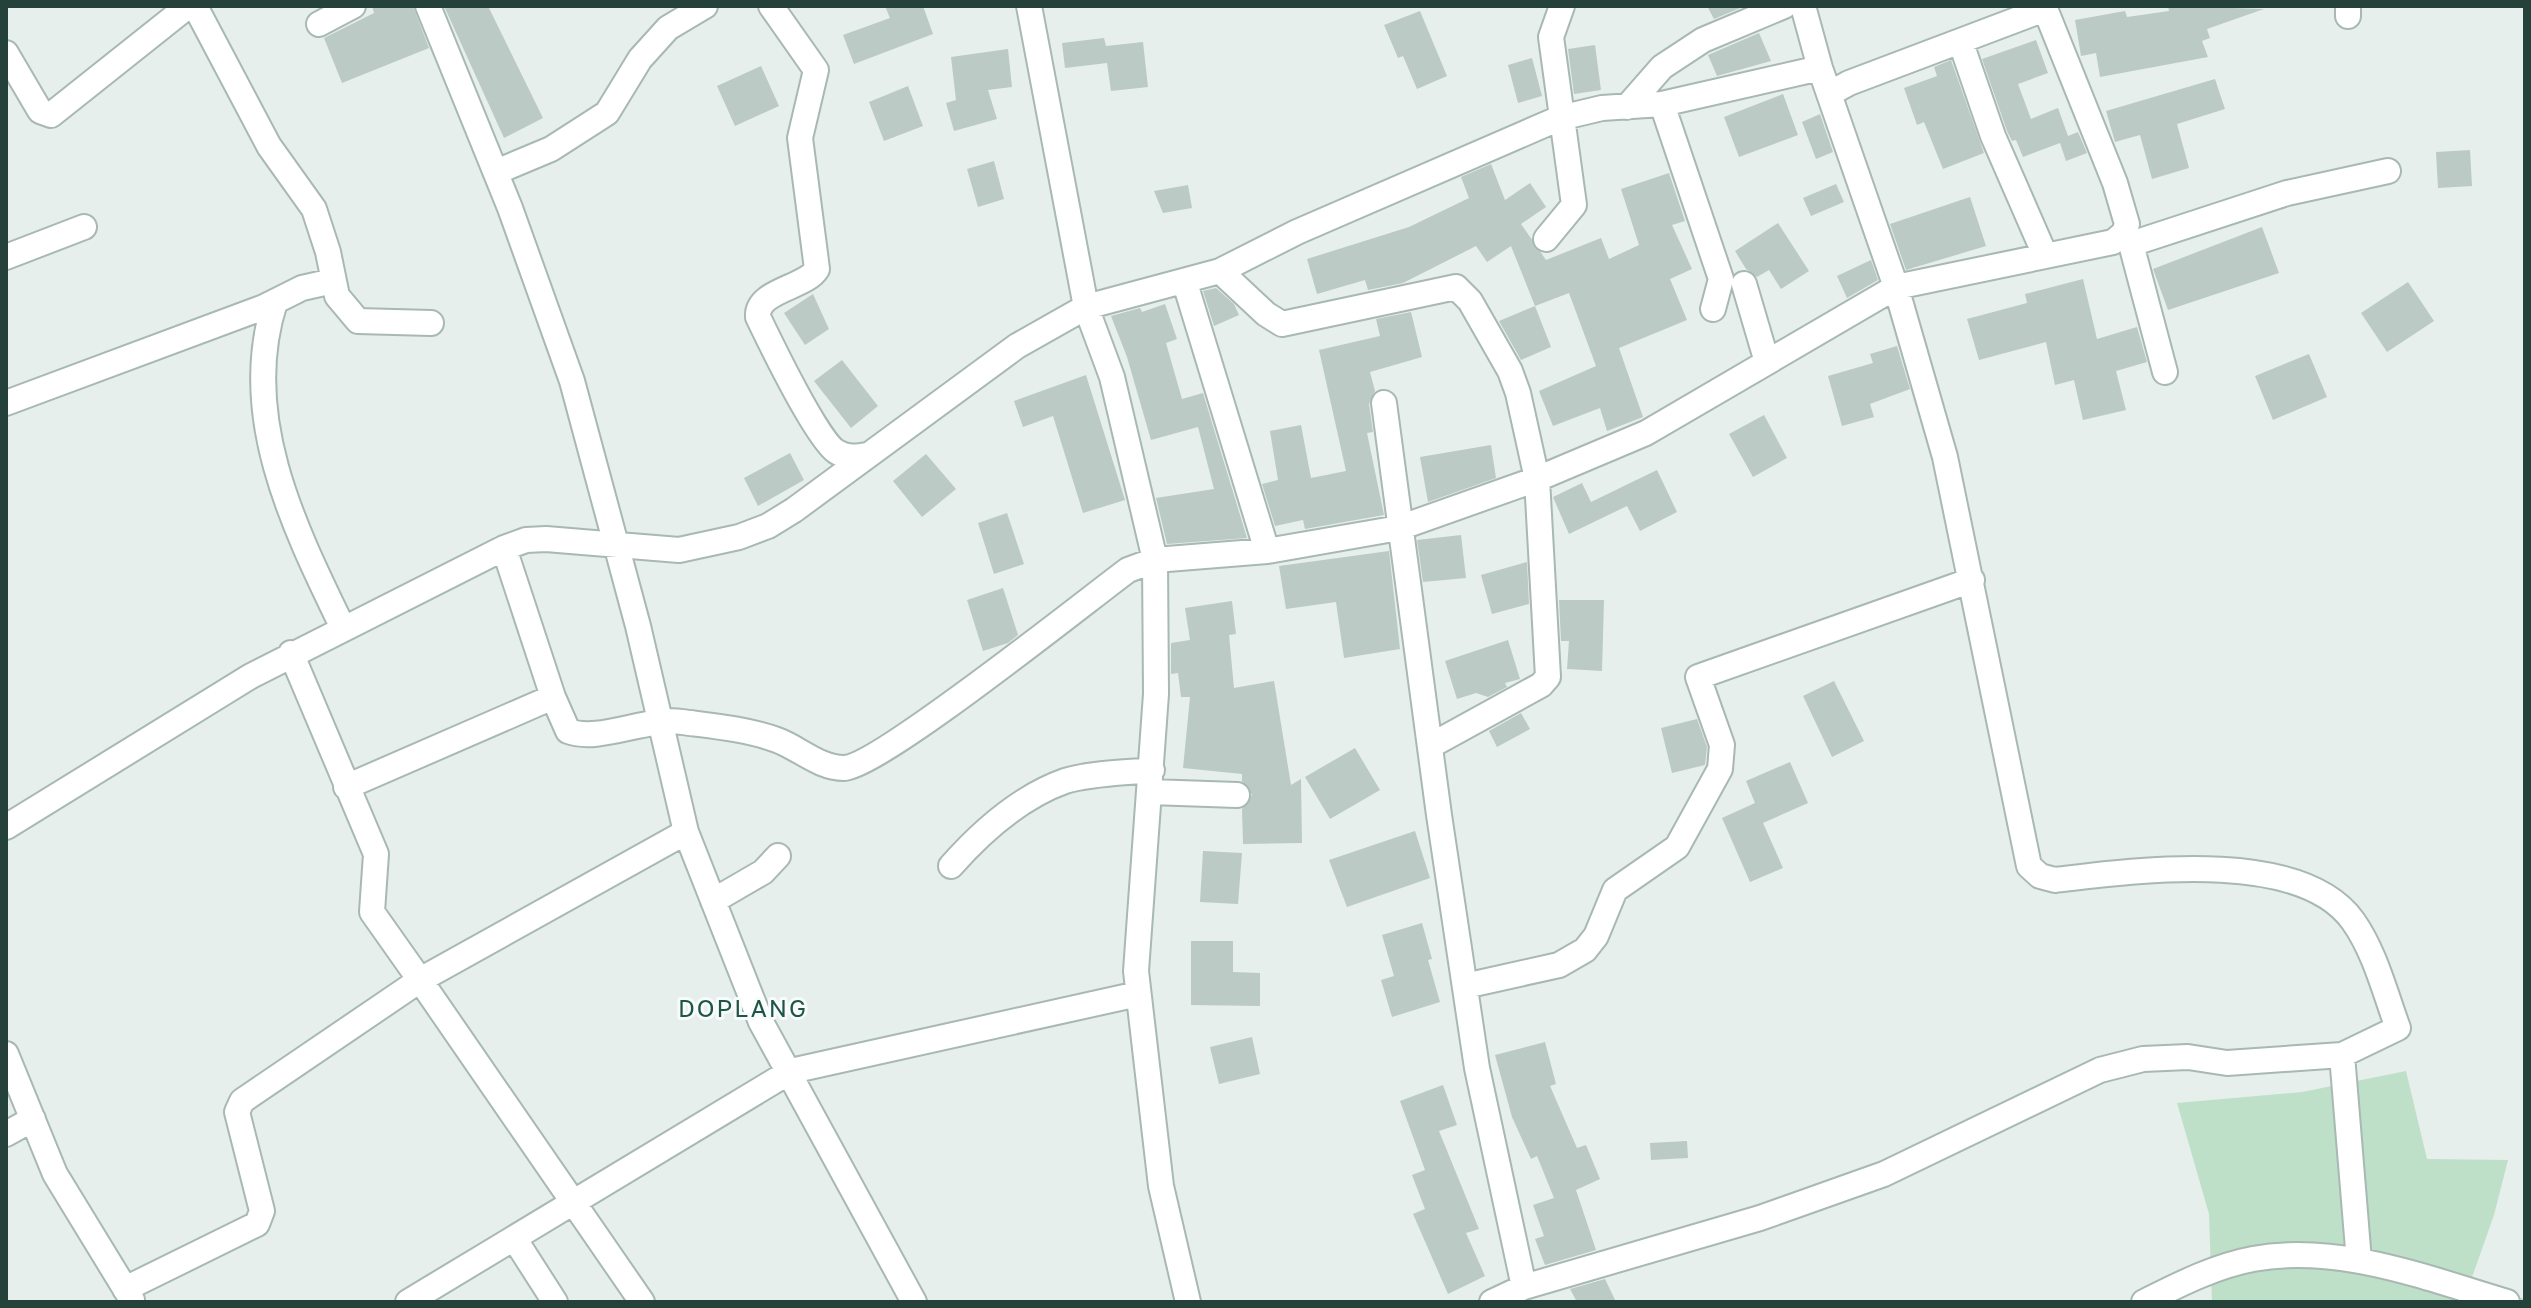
<svg xmlns="http://www.w3.org/2000/svg" width="2531" height="1308" viewBox="0 0 2531 1308" font-family="'Golos Text',sans-serif">
  <style>
    .green { fill: #bfe0c8 }
    .building { fill: #bbcac4 }
    .lines { fill: none; stroke-linecap: round; stroke-linejoin: round }
    .minor-casing { stroke: #a8b8b2; stroke-width: 28 }
    .minor { stroke: #fff; stroke-width: 24 }
    .labels { text-anchor: middle; dominant-baseline: central; stroke-width: 6; stroke-linejoin: round; paint-order: stroke }
    .quarter-label { font-size: 24px; letter-spacing: 2px; fill: #1f5548; stroke: #f7fbf9 }
  </style>
  <rect width="100%" height="100%" fill="#e6efeb"/>
  <path class="green" d="M2406,1071L2427,1159L2508,1160L2494,1215L2464,1300L2525,1298V1302H2212L2209,1214L2177,1103L2302,1092Z"/>
  <path class="building" d="M372,6H413L429,48L342,83L324,38L374,13Z
    M444,6H488L543,118L504,138Z
    M885,6H923L933,34L854,64L843,35L890,18Z
    M1707,6H1745L1714,19Z
    M2168,6L2264,9L2207,29L2210,38L2202,41L2208,57L2100,77L2096,53L2081,56L2075,20L2125,11L2127,17L2169,11Z
    M1420,11L1447,76L1417,89L1403,56L1398,58L1384,25Z
    M1759,33L1771,61L1717,76L1708,55Z
    M1104,38L1106,46L1143,42L1148,87L1111,91L1107,63L1065,68L1062,43Z
    M2036,40L2048,73L2018,84L2031,119L2058,108L2068,136L2078,132L2087,153L2066,161L2060,143L2023,157L2016,140L2012,141L2007,131L1982,59Z
    M1595,45L1601,90L1574,94L1568,49Z
    M1008,49L1012,87L988,90L997,119L954,131L946,103L956,100L951,57Z
    M1532,58L1542,96L1518,103L1508,65Z
    M1951,60L1984,153L1943,169L1924,122L1917,125L1904,88L1937,76L1934,67Z
    M761,66L779,106L735,126L717,86Z
    M2215,79L2225,109L2177,124L2189,168L2152,179L2140,135L2115,142L2106,111Z
    M908,86L923,126L884,141L869,102Z
    M1783,94L1798,135L1739,157L1724,117Z
    M1820,114L1833,152L1816,159L1802,122Z
    M2470,150L2472,186L2438,188L2436,152Z
    M994,161L1004,199L978,207L967,169Z
    M1491,164L1505,200L1530,183L1546,207L1521,224L1546,260L1601,238L1609,259L1639,245L1621,189L1669,173L1685,221L1672,225L1692,269L1670,279L1687,320L1619,348L1643,417L1607,431L1600,408L1553,426L1539,391L1596,366L1569,293L1535,306L1511,246L1487,262L1476,246L1403,283L1368,290L1365,280L1317,294L1307,259L1409,227L1469,198L1461,177Z
    M1836,184L1844,202L1811,216L1803,198Z
    M1188,185L1192,208L1163,213L1154,191Z
    M1970,197L1986,246L1906,270L1890,224Z
    M1778,223L1809,271L1781,289L1769,270L1757,277L1746,269L1735,251Z
    M2262,227L2279,273L2168,310L2153,269Z
    M1871,260L1878,280L1847,298L1837,276Z
    M2083,279L2097,339L2137,327L2147,362L2116,371L2126,410L2083,420L2074,380L2055,385L2046,342L1979,360L1967,319L2027,303L2025,294Z
    M2408,282L2434,321L2387,352L2361,313Z
    M1216,288L1234,304L1239,315L1214,326L1203,291Z
    M813,294L829,329L805,345L784,313Z
    M1165,304L1177,339L1166,343L1182,399L1203,393L1247,538L1167,544L1156,498L1214,489L1198,427L1151,440L1127,357L1111,316L1140,308L1142,312Z
    M1535,306L1551,347L1521,360L1499,321Z
    M1411,312L1422,357L1370,372L1375,391L1369,404L1373,432L1367,433L1384,515L1305,529L1303,520L1275,526L1262,484L1278,480L1270,431L1301,425L1311,478L1346,471L1319,350L1380,336L1376,319Z
    M1897,346L1910,389L1870,404L1874,417L1842,426L1828,376L1873,363L1870,354Z
    M2309,354L2327,397L2273,420L2255,376Z
    M842,360L878,406L851,428L814,381Z
    M1086,375L1125,500L1083,513L1053,416L1023,427L1014,401Z
    M1764,415L1787,458L1753,477L1729,434Z
    M1491,445L1496,478L1428,502L1420,457Z
    M790,453L804,480L758,506L744,478Z
    M926,454L956,489L922,517L893,481Z
    M1657,470L1677,512L1640,531L1627,506L1569,534L1553,497L1582,483L1591,502Z
    M1007,513L1024,564L994,574L978,523Z
    M1461,535L1466,578L1423,582L1417,540Z
    M1389,551L1400,649L1344,658L1336,602L1286,609L1279,566Z
    M1527,562L1529,604L1492,614L1481,575Z
    M1003,588L1018,635L1008,643L983,651L967,600Z
    M1559,600H1604L1602,671L1567,669L1569,641H1561Z
    M1232,601L1236,634L1229,635L1234,688L1274,681L1291,785L1301,779L1302,843L1243,844L1242,809L1252,795L1242,781V774L1183,768L1190,697H1181L1178,673L1171,674V643L1190,640L1185,608Z
    M1508,640L1520,679L1505,683L1507,687L1488,697L1476,693L1457,699L1445,661Z
    M1834,681L1864,741L1832,757L1803,696Z
    M1521,713L1530,729L1497,747L1489,731Z
    M1697,719L1707,747L1705,765L1672,773L1661,728Z
    M1355,748L1380,790L1330,819L1305,777Z
    M1790,762L1808,803L1763,823L1783,868L1750,882L1722,818L1755,803L1746,781Z
    M1415,831L1430,878L1347,907L1329,860Z
    M1203,851L1242,853L1238,904L1200,902Z
    M1422,923L1432,959L1428,960L1440,1002L1392,1017L1381,980L1394,976L1382,935Z
    M1191,941H1233V972L1260,973V1006L1191,1005Z
    M1252,1037L1260,1074L1219,1084L1210,1047Z
    M1545,1042L1556,1084L1550,1086L1577,1148L1586,1145L1600,1179L1576,1190L1596,1250L1545,1265L1535,1239L1544,1236L1533,1205L1554,1198L1537,1156L1531,1159L1512,1117L1495,1055Z
    M1443,1085L1457,1125L1439,1131L1479,1229L1466,1233L1485,1276L1448,1294L1413,1214L1425,1209L1412,1175L1425,1170L1400,1101Z
    M1687,1141L1688,1158L1651,1160L1650,1143Z
    M1605,1279L1616,1302H1577L1570,1289Z"/>
  <g class="lines">
    <defs>
      <path id="minor" d="M195,6L269,146L314,209L328,252L337,296L358,321L431,323
        M428,6L510,208L572,381L638,626L686,832L761,1022L914,1302
        M771,6L816,70L800,138L817,269C806,288 756,290 758,317C770,342 818,442 837,452C847,458 856,457 867,455
        M1029,6L1086,307L1112,377L1155,560L1156,694L1136,971L1161,1186L1188,1302
        M2348,6V16
        M319,24L353,6
        M1961,43L1993,136L2045,255
        M6,53L40,111L51,115L188,6
        M1829,94L1849,83L2045,9
        M1662,104L1721,279L1713,309
        M1627,107L1662,67L1703,40L1784,6
        M496,172L551,149L607,113L640,59L668,28L705,6
        M2124,233L2131,244L2165,372
        M1546,239L1574,205L1551,37L1562,6
        M2131,244L2287,193L2388,171
        M6,257L84,227
        M1220,271L1266,314L1282,324L1456,287L1470,301L1510,371L1518,393L1537,479L1548,677L1541,685L1430,746
        M1185,283L1267,551
        M1744,284L1767,362
        M275,302C238,415 294,527 343,628
        M6,403L264,307L302,288L333,281
        M1384,403L1439,815L1477,1068L1524,1287
        M504,548L526,540L546,539L679,550L739,537L768,526L794,510L1017,346L1086,307L1220,271L1297,232L1560,118L1602,108L1662,104L1820,68
        M346,787L553,697
        M1150,792L1237,795
        M6,827L251,676L504,548L553,697L568,731C599,743 646,717 682,722C713,726 747,729 777,740C799,748 819,768 844,768C879,767 1086,601 1128,570L1155,560L1267,551L1399,528L1537,479L1646,433L1896,287L2113,242L2124,233L2127,224L2115,183L2044,6
        M951,866C982,831 1020,797 1065,781C1092,773 1124,773 1152,770
        M713,901L763,872L778,856
        M1465,986L1559,965L1585,950L1596,936L1615,890L1677,847L1720,769L1722,745L1698,677L1972,580
        M6,1054L55,1174L132,1300
        M2342,1055L2359,1261
        M6,1134L33,1119
        M514,1238L555,1302
        M125,1289L257,1224L262,1211L237,1112L242,1101L420,980L372,912L376,854L291,653
        M408,1302L791,1071L1138,994
        M642,1302L420,980L686,832
        M1492,1302L1524,1287L1760,1218L1884,1174L2100,1070L2143,1059L2188,1057L2227,1063L2342,1055L2398,1028C2385,993 2375,952 2353,921C2300,847 2132,871 2055,880L2040,876L2029,866L1945,457L1896,287L1820,68L1803,6
        M2144,1302C2178,1285 2215,1266 2253,1259C2338,1243 2426,1278 2507,1302"/>
    </defs>
    <use href="#minor" class="minor-casing"/>
    <use href="#minor" class="minor"/>
  </g>
  <g class="labels">
    <g class="quarter-label">
      <text x="743" y="1007">DOPLANG</text>
    </g>
  </g>
  <rect width="2531" height="1308" fill="none" stroke="#24423a" stroke-width="16"/>
</svg>
